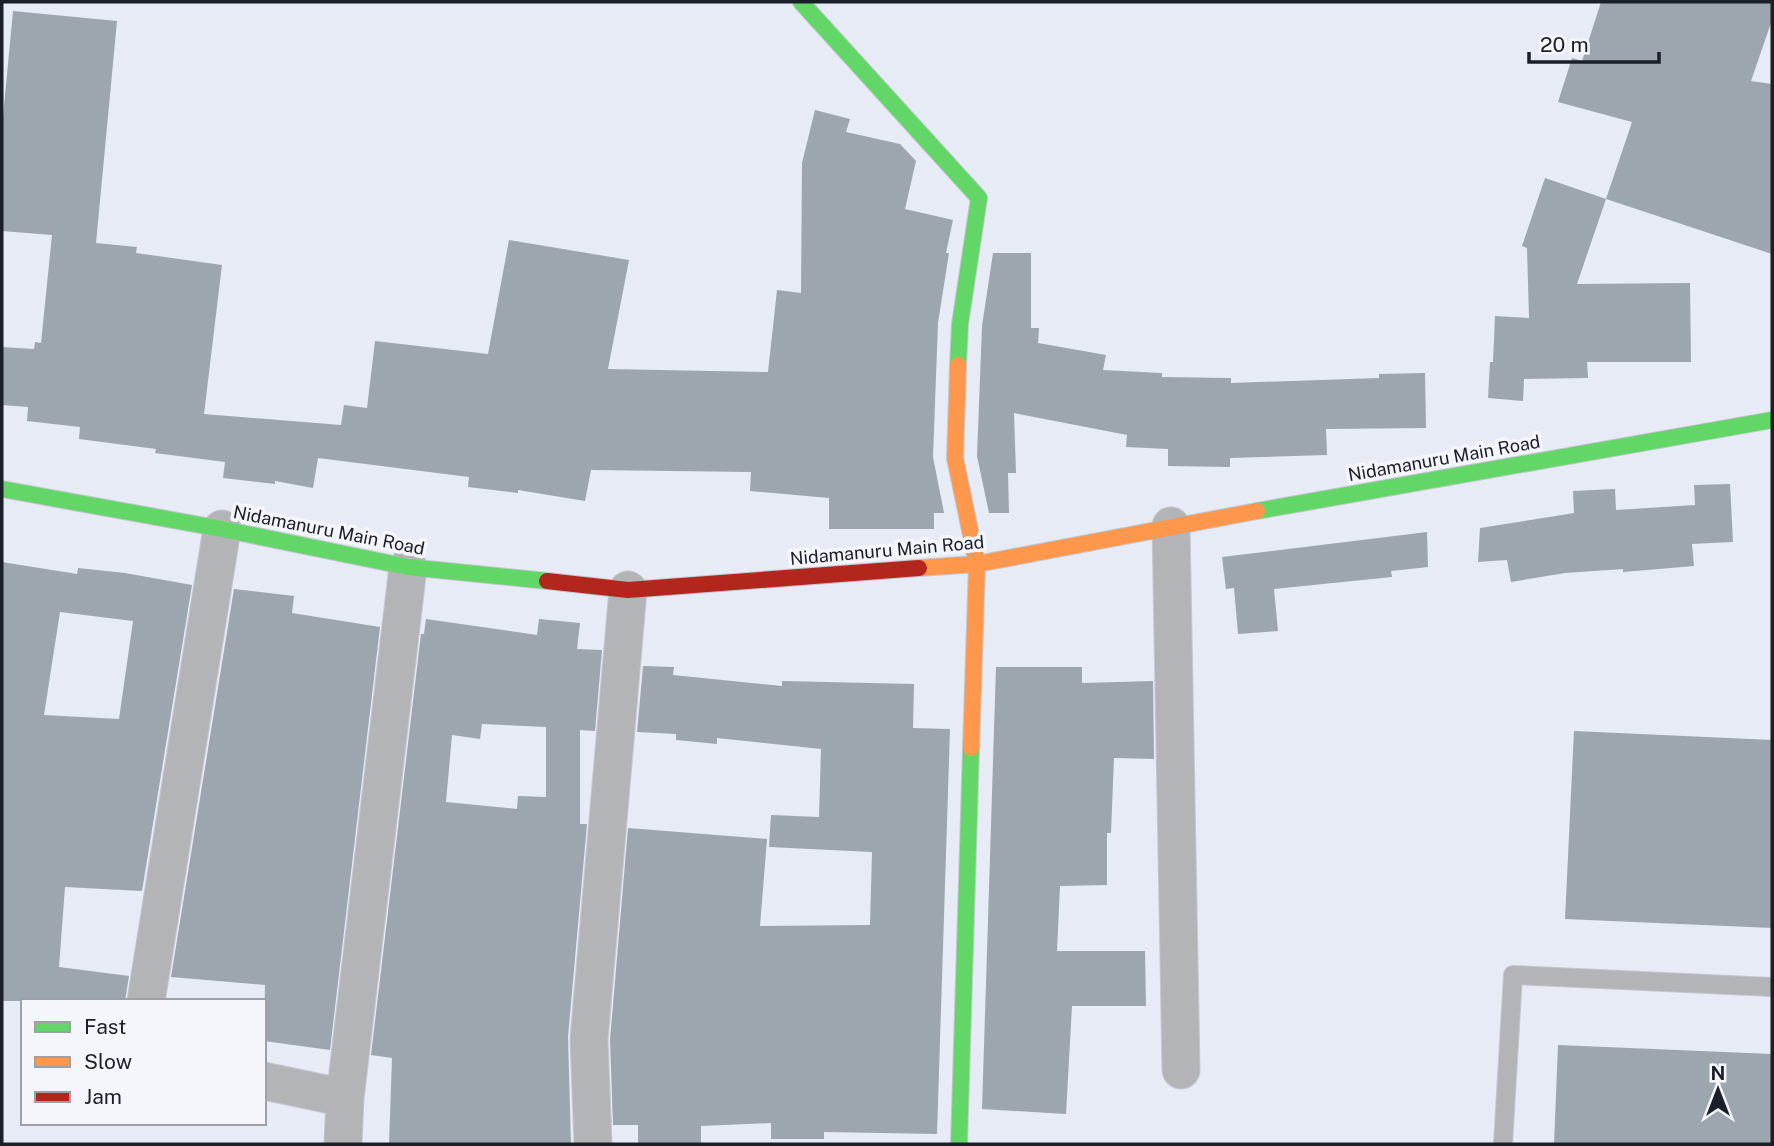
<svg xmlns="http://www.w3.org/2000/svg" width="1774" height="1146" viewBox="0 0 1774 1146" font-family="'Public Sans',sans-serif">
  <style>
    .building { fill: #9da5ae; fill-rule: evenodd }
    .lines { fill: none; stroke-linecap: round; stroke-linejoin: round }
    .lane-casing { stroke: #c3c7cf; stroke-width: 20 }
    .street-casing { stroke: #c3c7cf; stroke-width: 39 }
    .fast-casing { stroke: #c3c7cf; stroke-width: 18 }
    .slow-casing { stroke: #c3c7cf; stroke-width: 18 }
    .jam-casing { stroke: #c3c7cf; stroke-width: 18 }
    .lane { stroke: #b3b4b8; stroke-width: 18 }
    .street { stroke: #b3b4b8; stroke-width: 37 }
    .fast { stroke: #63d668; stroke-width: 16 }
    .slow { stroke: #ff974d; stroke-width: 16 }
    .jam { stroke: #b3261e; stroke-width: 16 }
    .labels { text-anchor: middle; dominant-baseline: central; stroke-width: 7; stroke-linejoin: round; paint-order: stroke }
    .street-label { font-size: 18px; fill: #1b1f27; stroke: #f4f6fb }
  </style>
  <rect width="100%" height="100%" fill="#e7ebf5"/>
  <path class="building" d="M1601,2H1772V20L1751,81L1772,84V254L1606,199L1632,122L1558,102L1572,58L1582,61Z
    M13,11L117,21L96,243L137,247L136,253L222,265L204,414L341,425L344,405L367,408L375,341L488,354L509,240L629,260L608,369L768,372L777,290L801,293L802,163L815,110L850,119L846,132L900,144L916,161L905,209L953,220L946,253H949L938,323L933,457L944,513H934V529H829V498L750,491L751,472L591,470L585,501L518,490V493L468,487L469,477L318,458L313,488L275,481V484L223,478L225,462L155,453L156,449L79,439L80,427L27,421L28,407L2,405V347L34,349L35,342L41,343L52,235L2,231V127Z
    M1545,178L1606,199L1577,284L1690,283L1691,362H1587L1588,378L1524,379L1523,401L1488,398L1490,362H1493L1495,316L1529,318L1527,248L1522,246Z
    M993,253H1031V328H1039L1038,343L1106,355L1103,370L1162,373V377L1231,378V383L1379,378V374L1425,373L1426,428L1326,429L1327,455L1230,458V467L1168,466V449L1126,447L1127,435L1014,413L1016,473H1008L1009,513H989L977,456L982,326Z
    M1730,484L1733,542L1692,544L1694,566L1623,572V569L1565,573L1511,582L1507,560L1478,562L1480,528L1574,513L1573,491L1615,489L1616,510L1695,505L1694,485Z
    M1427,532L1428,567L1391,571L1392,577L1274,589L1278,631L1238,634L1234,588L1226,589L1222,557Z
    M2,562L77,574L78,568L125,573L192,585L142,891L65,887L59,967L129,976L125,1001H2ZM60,612L133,621L119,719L44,715Z
    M234,589L294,596L292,613L380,627L330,1050L264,1041L265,985L171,977Z
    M426,619L537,635L539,619L580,623L577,649L602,650L595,731L580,730V824H587L568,1037L571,1144H389L392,1058L371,1055L421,634H424ZM482,724L546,727V797L518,796L517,809L446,802L452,735L480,739Z
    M643,666L674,667L673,675L782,686V681L914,684L913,728L950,729L937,1134L824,1132V1139H771V1123L701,1126V1144H638V1125H613L610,1040L628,828L767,839L760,926L870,925L872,852L769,847L771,815L819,817L821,749L717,738V744L676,740V734L637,732Z
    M996,667H1082V683L1153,681L1154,759L1114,758L1111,833H1107V885L1060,886L1057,951H1145L1146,1006H1072L1066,1114L982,1109Z
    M1574,731L1772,740V928L1565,919Z
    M1558,1045L1772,1054V1144H1554Z"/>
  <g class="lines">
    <defs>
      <path id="lane" d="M1503,1144L1513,975L1772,987"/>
      <path id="street" d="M1171,526L1181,1070
        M146,1001L222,529
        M264,1081L345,1098
        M343,1144L345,1098L408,567
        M593,1144L589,1039L628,590"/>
      <path id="fast" d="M801,2L979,198L960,324L958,365
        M2,489L222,529L408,567L547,581
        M1257,511L1772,420
        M959,1144L971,748"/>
      <path id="slow" d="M958,365L955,458L977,564L971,748
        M919,568L977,564L1257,511"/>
      <path id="jam" d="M547,581L628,590L919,568"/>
    </defs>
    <use href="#lane" class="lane-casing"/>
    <use href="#street" class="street-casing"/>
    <use href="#fast" class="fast-casing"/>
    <use href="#slow" class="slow-casing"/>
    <use href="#jam" class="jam-casing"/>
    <use href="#lane" class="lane"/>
    <use href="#street" class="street"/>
    <use href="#fast" class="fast"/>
    <use href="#slow" class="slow"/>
    <use href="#jam" class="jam"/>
  </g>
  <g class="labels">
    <g class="street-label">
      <text transform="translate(1444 458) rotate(-10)">Nidamanuru Main Road</text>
      <text transform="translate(329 530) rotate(11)">Nidamanuru Main Road</text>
      <text transform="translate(887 550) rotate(-5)">Nidamanuru Main Road</text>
    </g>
  </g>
  <rect width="1774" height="1146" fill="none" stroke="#1b1f27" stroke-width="7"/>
  <rect x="21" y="999" width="245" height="126" fill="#f4f6fb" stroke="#9da0a6" stroke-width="2"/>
  <rect x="35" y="1022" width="35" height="10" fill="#63d668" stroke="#9da0a6" stroke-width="2"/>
  <text x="84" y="1034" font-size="21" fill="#1b1f27">Fast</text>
  <rect x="35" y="1057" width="35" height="10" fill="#ff974d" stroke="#9da0a6" stroke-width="2"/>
  <text x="84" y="1069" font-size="21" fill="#1b1f27">Slow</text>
  <rect x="35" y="1092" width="35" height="10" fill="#b3261e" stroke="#9da0a6" stroke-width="2"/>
  <text x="84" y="1104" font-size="21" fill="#1b1f27">Jam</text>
  <g transform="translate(1718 1090)" stroke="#f4f6fb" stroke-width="5" paint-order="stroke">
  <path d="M0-5L12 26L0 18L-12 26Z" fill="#1b1f27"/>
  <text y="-10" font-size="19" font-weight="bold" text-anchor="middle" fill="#1b1f27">N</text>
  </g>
  <path d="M1529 52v10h130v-10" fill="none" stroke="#1b1f27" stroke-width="3.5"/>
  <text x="1540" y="52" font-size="21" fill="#1b1f27" stroke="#f4f6fb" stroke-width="5" paint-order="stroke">20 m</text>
</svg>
